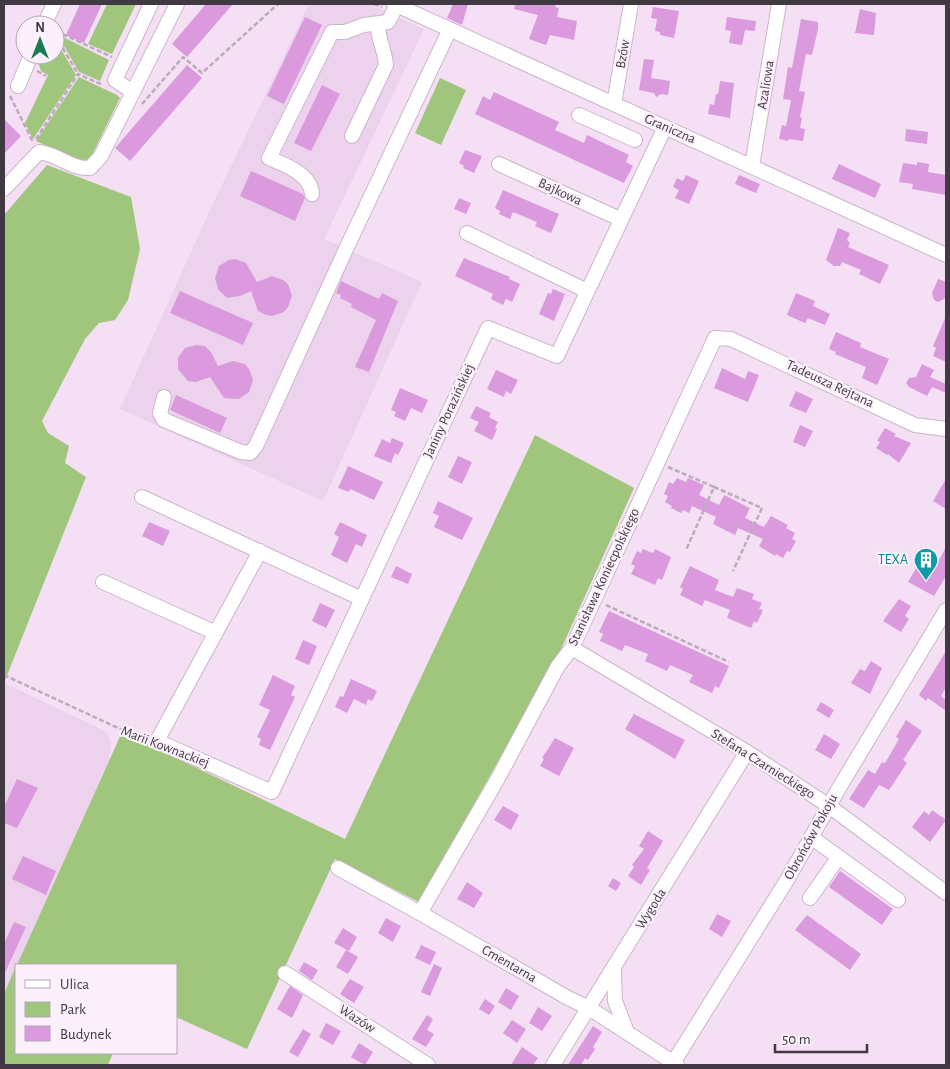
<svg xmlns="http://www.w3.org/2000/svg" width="950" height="1069" viewBox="0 0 950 1069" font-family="'Alegreya Sans',sans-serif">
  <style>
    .built { fill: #ecd2ec }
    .green { fill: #a0c57d }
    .building { fill: #db9add }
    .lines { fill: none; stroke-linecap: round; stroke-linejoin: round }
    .minor-casing { stroke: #cab6cb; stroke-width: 16 }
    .path { stroke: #bcabbc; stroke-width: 2.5; stroke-dasharray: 5 2.5; stroke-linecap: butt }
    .minor { stroke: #fff; stroke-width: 14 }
    .labels { text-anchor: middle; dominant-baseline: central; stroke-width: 4.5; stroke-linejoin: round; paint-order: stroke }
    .street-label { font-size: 14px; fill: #413941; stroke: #fcf0fc }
    .culture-label { font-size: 14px; fill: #0d838f; stroke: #fcf0fc; text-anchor: end }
  </style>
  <rect width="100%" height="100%" fill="#f4dff4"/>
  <path class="built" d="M309,4H369L424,29L324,239L422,282L323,501L120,409L210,210Z
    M4,683L107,732L111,745L109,759L4,994Z"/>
  <path class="green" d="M107,4H136L112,54L88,44Z
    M57,34L109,60L100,81L79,72Z
    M55,39L76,75L33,139L25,123L48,75L41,71L38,61L40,55H55Z
    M79,77L117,95L120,98L92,155L88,160L80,161L36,141Z
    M440,78L466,90L441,145L415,133Z
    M47,165L131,197L140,249L128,300L115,320L99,323L85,339L42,421L48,433L69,446L65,463L86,477L4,683V215Z
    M535,435L634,488L562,647L419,902L335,859L247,1049L176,1017V965H17L122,732L345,839Z
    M16,966V1053H113L108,1065H4V994Z"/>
  <path class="building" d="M80,4H102L84,43L66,35Z
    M206,4H233L187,57L172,44Z
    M453,4H468L462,25L447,18Z
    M515,4H556L555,7L559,8L557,17L577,21L574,40L550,35L546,45L529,39L538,15L514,9Z
    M653,7L679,11L674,38L660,35V32L655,31L657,19L651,18Z
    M860,9L876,13L874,35L855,33Z
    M305,17L322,25L284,104L267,96Z
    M727,17L756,21L755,31L745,30L742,45L729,43L731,31L725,30Z
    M801,19L818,22V29L812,55L806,54L799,91L805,92L800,117L802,118L800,128L805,129L803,141L789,139L788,141L779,139L782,125L786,126L791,100L783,99L788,67L792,68Z
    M644,59L654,60L651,78L670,81L668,95L661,94L656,97L654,93L639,90Z
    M187,65L202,78L130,161L115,148Z
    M720,81L734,83L730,118L708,114L710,104L714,105L716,94H718Z
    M322,85L340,94L311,151L294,143Z
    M494,92L559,122L555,130L562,133L584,143L587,135L629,155L626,162L633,166L624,183L475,114L483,96L490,100Z
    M4,119L21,136L4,154Z
    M906,129L928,132L927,144L905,141Z
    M465,150L482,156L474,173L463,168L464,166L459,163Z
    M917,162L929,164L928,172L946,175V195L912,189L913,184L899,182L903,163L917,165Z
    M839,164L881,184L875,198L832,179Z
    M251,171L303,194L305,198L295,221L240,196Z
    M686,175L699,181L689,204L675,198L679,190L673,187L677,178L683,181Z
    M739,175L760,184L756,193L735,184Z
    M503,190L559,214L551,233L535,226L537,222L513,212L510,219L499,214L500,211L495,208Z
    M459,198L471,203L466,214L454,209Z
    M838,228L850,233L847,240L850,243L848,247L889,265L880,284L859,274L861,270L842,262L840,266H834L826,260Z
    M464,258L510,277L509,279L520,284L512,302L506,299L503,305L491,299L493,294L455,276Z
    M235,259L246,263L257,282L272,276L283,280L288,284L292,296L288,307L284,312L272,316L266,315L258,311L251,291L240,296L227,298L218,289L215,278L219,266L229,260Z
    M938,279L946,282V296L944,299L938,302L934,300L932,293Z
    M341,281L379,299L382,293L398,301L369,372L355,367L376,320L351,307L352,304L340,298L341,295L336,293Z
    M553,289L565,294L554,321L539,314L548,293L551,294Z
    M180,291L253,323L243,345L170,313Z
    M796,293L815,301L813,306L830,314L825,325L808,318L805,323L787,315Z
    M946,316V362L933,356L936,348L933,346Z
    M836,332L861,343L860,347L889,359L877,385L862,378L866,367L835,354L836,352L829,349Z
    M196,345L205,346L211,352L218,366L233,361L245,364L249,369L253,380L249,392L239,399L224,398L210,377L196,382L188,381L178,369V358L185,348Z
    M922,364L934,370L930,377L946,384V393L932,387L927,396L909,387L906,383L909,378L916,377Z
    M722,368L745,379L748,371L759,375L748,402L714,388Z
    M496,370L518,380L511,394L506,391L504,397L487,389Z
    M400,388L428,400L422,413L411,408L405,421L394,416L396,412L391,410Z
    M796,391L813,399L806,413L789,406Z
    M176,395L227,418L220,433L170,410Z
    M476,406L491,413L489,417L498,422L495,428L497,429L492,440L474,431L479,422L470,418Z
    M800,425L813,431L805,447L793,442Z
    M885,428L896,434L894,436L911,443L899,463L888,454L887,455L876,448L880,442L877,441Z
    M392,438L404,443L398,455L395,453L391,463L374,456L382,439L390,443Z
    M458,456L472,462L462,484L448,477Z
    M348,466L383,482L374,500L350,489L349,492L338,488Z
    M677,478L686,482L688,478L704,485L699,495L719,505L724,495L750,508L745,518L764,527L771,516L788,525L786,528L795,533L792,539L796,541L790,552L787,551L783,558L776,554L775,556L759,546L763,539L738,528L735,535L713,524L716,517L692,506L689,513L683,510L681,513L671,508L672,506L665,502L668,496L664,494L669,482L673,484Z
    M946,479V509L933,501Z
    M438,501L473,518L462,540L434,527L439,516L433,513Z
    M149,522L170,531L163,546L142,536Z
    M340,522L367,535L362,547L356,544L347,563L331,555L339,537L334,534Z
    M946,547V576L934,596L908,582L918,565L932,573Z
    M643,549L653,553L655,549L671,557L662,580L658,578L655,585L631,574L635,566L631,564L637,551L641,553Z
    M396,566L412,574L408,584L391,577Z
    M690,566L719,580L715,590L733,597L737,588L754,594L752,599L762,603L759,609L763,610L757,623L754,621L751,628L727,618L730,610L705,600L702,606L680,595L683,589L680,587Z
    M899,599L911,606L905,616L909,619L901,632L883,621Z
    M320,603L335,610L326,628L312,621Z
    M609,611L729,666L719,688L715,686L712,693L689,682L693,675L670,665L667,671L645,661L648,654L625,645L622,651L600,641L603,634L599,632Z
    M303,640L317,646L309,665L295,659Z
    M946,651V687L941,696L946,700V711L928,698L926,701L919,695Z
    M871,661L882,668L870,694L851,683L860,669L865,671Z
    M273,675L295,686L291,695L295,697L270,750L259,745L261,739L257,737L270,710L259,705Z
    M351,679L377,691L372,701L368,699L366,705L354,699L347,713L335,707L340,696L343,697Z
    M821,702L834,710L829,718L816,710Z
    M634,714L685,740L675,759L625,729Z
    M906,720L922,731L903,760L907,763L889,790L879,785L864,808L849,799L868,770L875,774L882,762L885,763L899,739L896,737Z
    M824,734L840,744L831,759L815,750Z
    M555,738L574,748L559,776L540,766L544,759L542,758Z
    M17,779L38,788L17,828L4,823V807Z
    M503,806L519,815L511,830L494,820Z
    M932,810L946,820L930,842L912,827L924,811L929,815Z
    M648,831L663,841L647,868L650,870L641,885L628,876L634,867L632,865L644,849L639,846Z
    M23,856L56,871L46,895L12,879Z
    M840,871L893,909L882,925L829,887Z
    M613,878L621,883L616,891L608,886Z
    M467,882L483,893L474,908L457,899Z
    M717,914L731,921L722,937L709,929Z
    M807,915L861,954L850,970L795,930Z
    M386,918L401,926L393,942L378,933Z
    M14,922L26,927L4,975V944Z
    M343,928L357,937L349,951L334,943Z
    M421,945L436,952L430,965L415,958Z
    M346,950L358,957L348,974L336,967Z
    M304,962L318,970L312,980L299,971Z
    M434,964L442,968L430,996L421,992Z
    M350,979L364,987L354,1003L340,994Z
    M290,986L303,995L292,1018L277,1009Z
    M506,988L519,996L511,1010L498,1002Z
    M485,999L495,1006L489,1015L479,1009Z
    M538,1007L552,1016L542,1031L529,1023Z
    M427,1015L433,1019L427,1030L434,1034L426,1047L412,1039Z
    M512,1020L526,1029L517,1043L503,1033Z
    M326,1023L341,1031L333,1045L319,1037Z
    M593,1026L602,1032L593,1047L595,1049L588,1060L585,1058L581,1065H568Z
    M303,1029L311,1034L298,1057L289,1052Z
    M359,1043L373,1052L365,1065L351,1057Z
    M522,1047L538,1058L533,1065H511Z"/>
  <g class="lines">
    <defs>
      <path id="minor" d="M394,4L946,255
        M44,25L54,4
        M18,86L31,55
        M133,92L115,80L151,4
        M614,104L631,4
        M579,115L635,140
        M352,136L386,65C385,50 378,41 378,25
        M499,164L620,219
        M752,166L779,4
        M4,189L39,152C58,154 70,169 90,168L101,156L177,4
        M312,194C311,174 285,165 269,158L332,32H345L364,25L388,22L397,5
        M467,233L587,291
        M164,397L160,413L164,420L241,452L250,453L256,446L346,249L450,29
        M142,497L362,599
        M260,551L157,741L272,792L488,328L557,356L665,127
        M103,582L216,633
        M572,648L747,752L829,806L946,893
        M811,837L898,900
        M338,868L420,913L568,998L589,1008L677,1065
        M810,898L838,858
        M420,913L497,780L558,666L572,648L715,338L731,339L915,425L946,429
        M614,971L615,1001L627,1032
        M285,973L428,1065
        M673,1063L787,880L839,788L946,610
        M553,1065L747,752"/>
    </defs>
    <use href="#minor" class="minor-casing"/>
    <path class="path" d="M374,4L382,7
      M56,31L112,57
      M55,35L78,74
      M37,71L46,76
      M10,96L33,142
      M142,104L183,57L202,73L278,4
      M36,139L78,74L103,85
      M668,467L714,487L686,550
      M714,487L762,508L733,571
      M606,605L729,662
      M4,675L146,741"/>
    <use href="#minor" class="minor"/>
  </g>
  <defs>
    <symbol id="building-pin" viewBox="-11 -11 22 30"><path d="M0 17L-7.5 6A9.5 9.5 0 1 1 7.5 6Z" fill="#0f9aa8" stroke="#fcf0fc"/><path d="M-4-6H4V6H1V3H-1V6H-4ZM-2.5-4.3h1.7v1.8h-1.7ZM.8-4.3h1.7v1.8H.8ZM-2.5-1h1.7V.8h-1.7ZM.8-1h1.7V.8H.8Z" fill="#fff"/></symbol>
  </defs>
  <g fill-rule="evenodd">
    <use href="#building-pin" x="912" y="546" width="28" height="38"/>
  </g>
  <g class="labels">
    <g class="street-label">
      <text transform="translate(623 54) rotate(-80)">Bzów</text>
      <text transform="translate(766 85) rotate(-81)">Azaliowa</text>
      <text transform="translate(670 129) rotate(24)">Graniczna</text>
      <text transform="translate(560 192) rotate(25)">Bajkowa</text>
      <text transform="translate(830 384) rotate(25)">Tadeusza Rejtana</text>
      <text transform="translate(449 411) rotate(-65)">Janiny Porazińskiej</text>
      <text transform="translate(604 577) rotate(-65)">Stanisława Koniecpolskiego</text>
      <text transform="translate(165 747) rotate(21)">Marii Kownackiej</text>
      <text transform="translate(763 764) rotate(32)">Stefana Czarnieckiego</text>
      <text transform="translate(811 837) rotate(-61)">Obrońców Pokoju</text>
      <text transform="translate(651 909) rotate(-58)">Wygoda</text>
      <text transform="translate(509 964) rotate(30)">Cmentarna</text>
      <text transform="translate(357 1019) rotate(33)">Wazów</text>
    </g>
    <g class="culture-label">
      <text x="908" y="560">TEXA</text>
    </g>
  </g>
  <rect width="950" height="1069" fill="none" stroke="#413941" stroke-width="10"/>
  <rect x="15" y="964" width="162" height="90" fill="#fcf0fc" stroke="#b1a7b1"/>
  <rect x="25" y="980" width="25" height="8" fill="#ffffff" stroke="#b1a7b1"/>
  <text x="60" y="989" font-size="15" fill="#413941">Ulica</text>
  <rect x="25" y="1002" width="25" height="15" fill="#a0c57d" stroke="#b1a7b1"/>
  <text x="60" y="1014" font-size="15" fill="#413941">Park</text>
  <rect x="25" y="1026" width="25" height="15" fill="#db9add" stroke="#b1a7b1"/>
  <text x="60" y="1039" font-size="15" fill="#413941">Budynek</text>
  <g transform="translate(40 40)"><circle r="24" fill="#fcf0fc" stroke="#b1a7b1"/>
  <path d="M0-4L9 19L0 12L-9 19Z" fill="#1b7a51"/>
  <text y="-8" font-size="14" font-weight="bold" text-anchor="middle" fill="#413941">N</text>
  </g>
  <path d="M775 1044v8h92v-8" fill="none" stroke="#413941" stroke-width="2.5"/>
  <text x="782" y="1044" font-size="15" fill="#413941" stroke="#fcf0fc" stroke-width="4" paint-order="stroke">50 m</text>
</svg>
